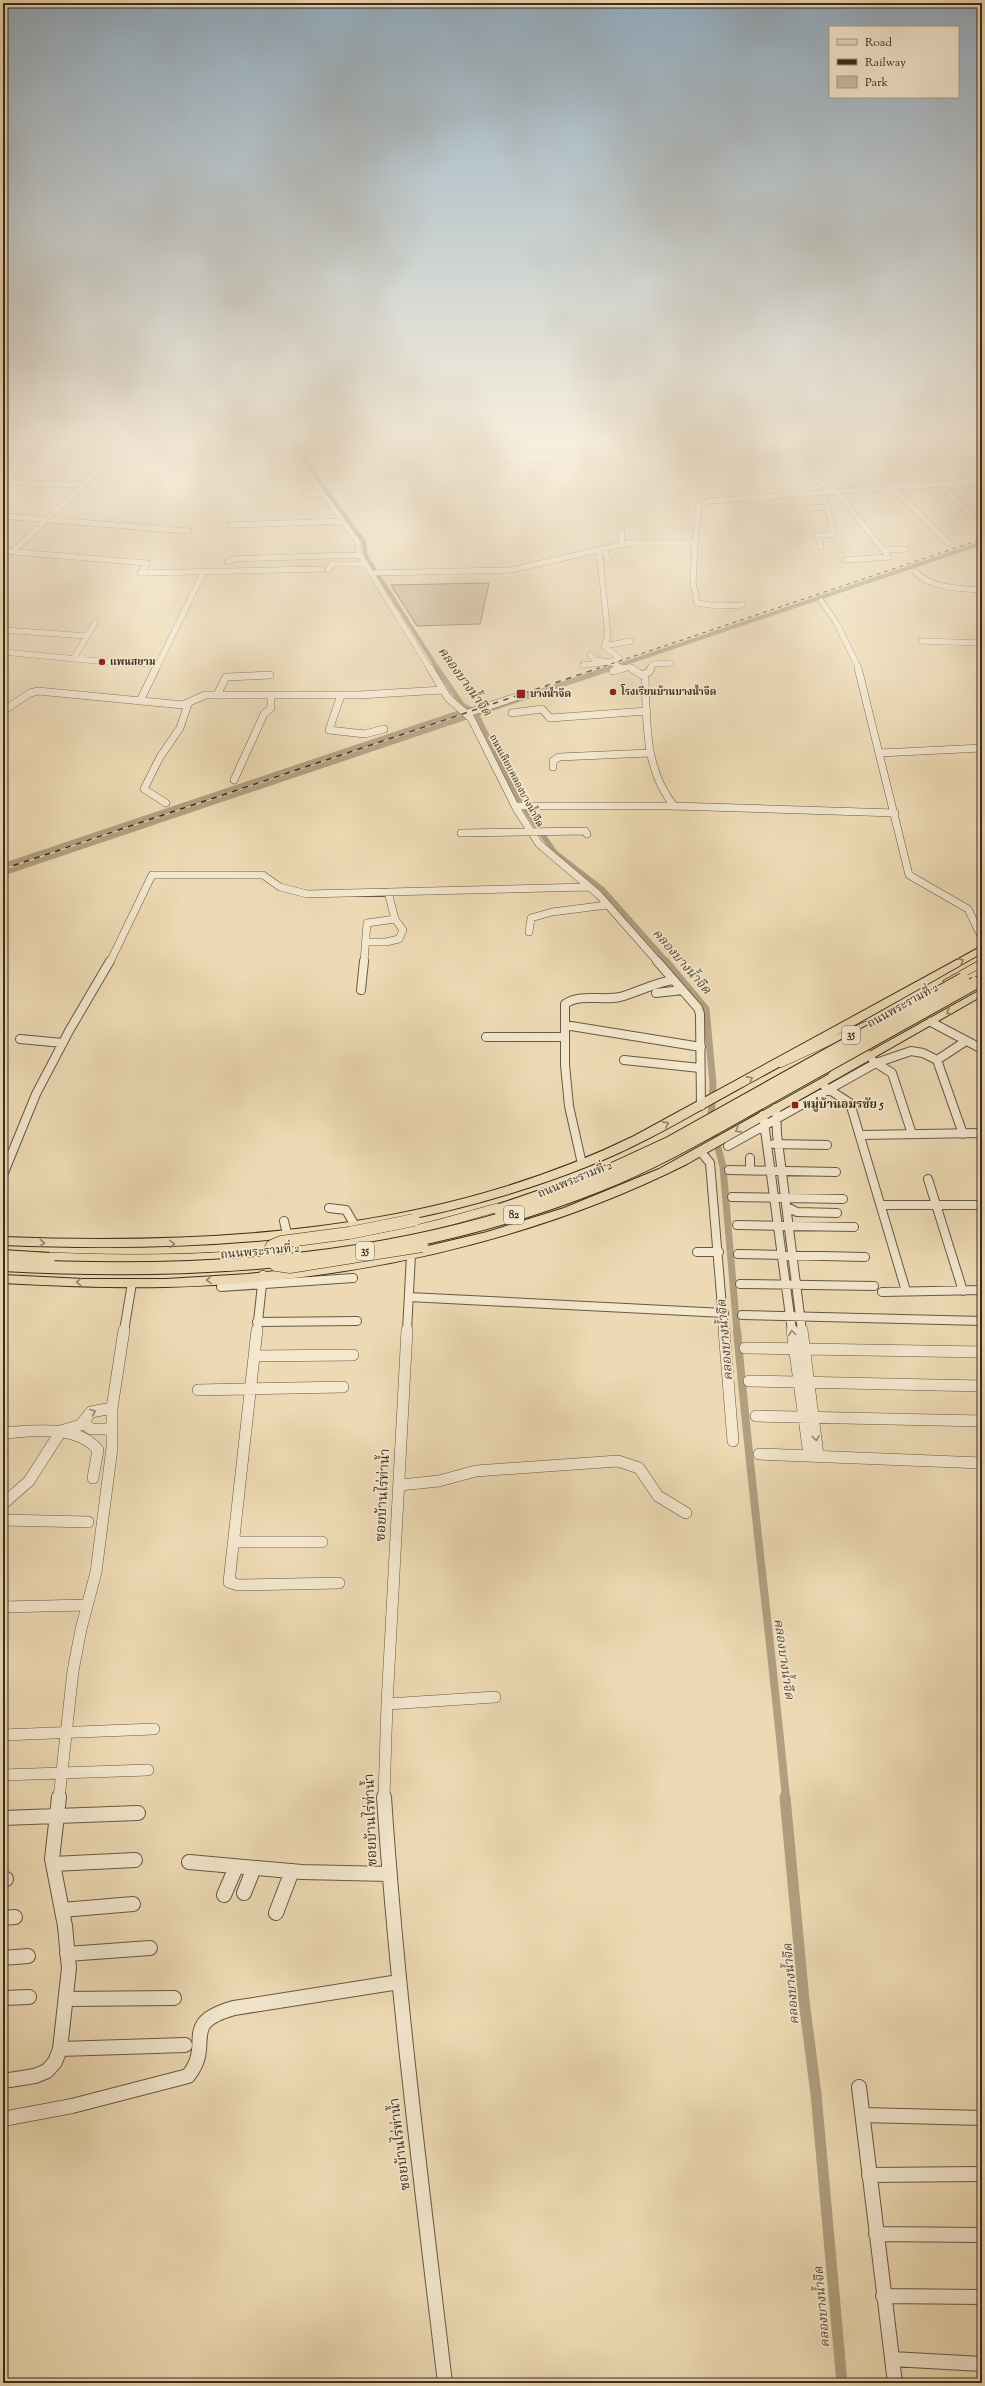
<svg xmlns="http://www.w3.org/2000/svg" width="985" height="2386" viewBox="0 0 985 2386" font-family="'Sorts Mill Goudy','Noto Serif Thai',serif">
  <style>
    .green { fill: #cfbc9a; stroke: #86745c }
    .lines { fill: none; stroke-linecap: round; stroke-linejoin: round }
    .canal-far4 { stroke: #b19f81; stroke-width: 4 }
    .canal-far3 { stroke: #b19f81; stroke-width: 5.5 }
    .canal-far2 { stroke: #b19f81; stroke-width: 7 }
    .canal-far1 { stroke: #b19f81; stroke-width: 8 }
    .canal { stroke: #b19f81; stroke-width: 11 }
    .minor-far4-casing { stroke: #685843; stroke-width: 6 }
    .minor-far3-casing { stroke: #685843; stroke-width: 8 }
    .minor-far2-casing { stroke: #685843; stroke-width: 10 }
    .minor-far1-casing { stroke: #685843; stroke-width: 12 }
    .minor-casing { stroke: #685843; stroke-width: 16 }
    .major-casing { stroke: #3c2c1d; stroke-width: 2 }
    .highway-casing { stroke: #3c2c1d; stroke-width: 1 }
    .minor-far4 { stroke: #f3e7ce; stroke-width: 5.5 }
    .minor-far3 { stroke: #f3e7ce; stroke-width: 7 }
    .minor-far2 { stroke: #f3e7ce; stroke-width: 8 }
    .minor-far1 { stroke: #f3e7ce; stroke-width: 11 }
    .minor { stroke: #f3e7ce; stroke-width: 14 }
    .major { fill: #eddab4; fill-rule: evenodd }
    .highway { fill: #eddab4; fill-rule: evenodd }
    .rail-far1 { stroke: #3c2c1d; stroke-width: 1; stroke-dasharray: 4 4; stroke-linecap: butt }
    .rail { stroke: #3c2c1d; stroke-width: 1.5; stroke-dasharray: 5.5 5.5; stroke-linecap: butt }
    .major-bridge-casing { stroke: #3c2c1d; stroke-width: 13; stroke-linecap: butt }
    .highway-bridge-casing { stroke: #3c2c1d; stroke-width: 14; stroke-linecap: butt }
    .major-bridge { stroke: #eddab4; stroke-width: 12 }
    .highway-bridge { stroke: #eddab4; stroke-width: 12 }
    .oneway { stroke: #948368 }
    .oneway2 { stroke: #988a76 }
    .poi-dot { fill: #8f2418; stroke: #f3e7ce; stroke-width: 1.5 }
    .labels { text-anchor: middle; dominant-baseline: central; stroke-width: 3.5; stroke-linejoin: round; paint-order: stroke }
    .far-poi-label { font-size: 10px; font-weight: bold; fill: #3c2c1d; stroke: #f3e7ce; text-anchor: start }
    .far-street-label { font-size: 10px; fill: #3c2c1d; stroke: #f3e7ce }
    .shield { fill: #f3e7ce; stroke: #736452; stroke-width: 1 }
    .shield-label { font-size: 11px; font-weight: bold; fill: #3c2c1d }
    .street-label { font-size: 12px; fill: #3c2c1d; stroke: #f3e7ce }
    .poi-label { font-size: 12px; font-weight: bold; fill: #3c2c1d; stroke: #f3e7ce; text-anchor: start }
    .water-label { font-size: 13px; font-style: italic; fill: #594936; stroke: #f3e7ce }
    .near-street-label { font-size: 14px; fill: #3c2c1d; stroke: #f3e7ce }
  </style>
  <rect width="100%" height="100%" fill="#eddab4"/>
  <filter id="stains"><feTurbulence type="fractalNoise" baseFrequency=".005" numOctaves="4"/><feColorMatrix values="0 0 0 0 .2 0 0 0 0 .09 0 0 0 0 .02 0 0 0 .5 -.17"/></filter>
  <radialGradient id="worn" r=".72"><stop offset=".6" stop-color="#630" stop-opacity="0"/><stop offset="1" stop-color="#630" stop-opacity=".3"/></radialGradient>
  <path class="green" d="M489,583L480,624L417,626L391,585Z"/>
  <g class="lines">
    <path class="canal-far4" d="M287,437L364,542L366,556L438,669
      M608,669L982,543"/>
    <path class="canal-far3" d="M437,668L463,706L475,712L517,797L555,853L603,890L667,962
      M3,866L468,710
      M3,873L611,668"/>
    <path class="canal-far2" d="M666,961L706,1009L713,1084L711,1120L723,1167L737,1331"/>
    <path class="canal-far1" d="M737,1330C751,1487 771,1642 786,1798"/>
    <path class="canal" d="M785,1797L804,2001L816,2094L842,2383"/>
    <defs>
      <path id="minor-far4" d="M242,437H245
        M282,437L357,541L360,555L430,669
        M549,437L546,441L610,455
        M936,437L982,470
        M3,449L36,454
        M120,450L222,456
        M297,456L313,452L345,456L362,450L428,462L538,457L562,459
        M256,460L268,461L267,450
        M228,461H254L269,449L290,448
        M737,469L799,468L833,491
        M3,482L82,485
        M939,484L971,515
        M892,487L948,543
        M836,491L889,557L845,560
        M303,492L307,494L322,493
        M809,508L827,507
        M3,516L189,531
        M230,525L343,521
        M695,543L693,583L697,603L717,606L743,605
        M621,544L622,532
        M821,547L818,536L834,534L823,492
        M599,549L608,636L604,646L619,658L610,662L622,668
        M599,550L605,551L608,559
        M884,550L906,549
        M3,551L147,563L140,573
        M3,561L132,438
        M227,562L234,559L360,555
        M328,570L332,564H365
        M915,572C933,589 958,588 982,590
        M140,573L322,569
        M371,573L511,570L629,543H695L699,505L708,501L982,481
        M821,601L836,622L859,669
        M3,630L87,636
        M921,641L982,643
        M604,646L631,641
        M3,652L119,663L158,664
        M73,659L95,623
        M583,665L610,662L595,660L590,655
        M156,669L203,573
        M620,669L629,667L632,669
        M650,669L653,664L671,663"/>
      <path id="minor-far3" d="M430,668L448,698L471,718L516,808L539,844L599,895L658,962
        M631,668L645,677C647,723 644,768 674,806
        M858,668L909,875L968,909L982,938
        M613,671L624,668
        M642,675L649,672L651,668
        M217,695L226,677L270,675
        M341,695L329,730L365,734L384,729
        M140,701L156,668
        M3,711L30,693L38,691L183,705L205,695H358L443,690
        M468,713L516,697
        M512,713L542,709L550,718L647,711
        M880,753L982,748
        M553,767V761L559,757L649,753
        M234,780L264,714L271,708V695
        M166,803L144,789L160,757L180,728L188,704
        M515,806H674L895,813
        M461,833L585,831L587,834
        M529,932L531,918L552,912L607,905
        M366,942H386L399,939L403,930L395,919
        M110,962L152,875H263L280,887L307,894L589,887
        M364,962L367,923L395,919L388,892"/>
      <path id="minor-far2" d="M657,961L698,1008L700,1014L701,1106
        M361,990L364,961
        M656,993L682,990
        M931,1022L982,1049
        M571,1026L701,1047
        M486,1037H565
        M20,1039L63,1043
        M624,1060L700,1068
        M873,1061L892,1073L912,1134
        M825,1087L850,1103L906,1291
        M776,1108L777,1134L802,1331
        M763,1115L792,1331
        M963,1134L937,1060L966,1041
        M860,1135L982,1133
        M774,1144L827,1145
        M728,1146L876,1063L911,1051L923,1053L937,1060
        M701,1152L710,1163L724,1331
        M750,1158V1170
        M582,1164L569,1106L565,1065V1004C580,993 602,1001 620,997C638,992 654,983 673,980
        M729,1170L836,1172
        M3,1175L36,1094L69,1031L110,961
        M928,1179L963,1291
        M732,1197L843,1199
        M881,1205H982
        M787,1207L797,1212L837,1213
        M329,1208L346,1210L354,1224
        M284,1221L287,1234
        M737,1225L854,1227
        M697,1252H719
        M738,1254L865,1257
        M740,1284L874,1286
        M221,1287L353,1278
        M882,1292L982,1290
        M409,1297L724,1313
        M742,1315L982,1321
        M257,1322L357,1321
        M124,1331L132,1283
        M257,1331L263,1275
        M407,1331L411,1254"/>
      <path id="minor-far1" d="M257,1330L229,1582L238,1585L339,1583
        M724,1330L733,1441
        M792,1330L809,1455
        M802,1330L818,1455
        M745,1348L982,1352
        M254,1356L353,1355
        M749,1381L982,1386
        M198,1390L343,1387
        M756,1416L982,1421
        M111,1429H91L83,1422L91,1412L112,1408
        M3,1433C33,1431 77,1424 98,1450L93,1478
        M759,1454L982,1463
        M400,1485L439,1481L476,1471L618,1461L639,1468L658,1496L686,1513
        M3,1504L29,1481L61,1431L84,1424
        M3,1520L88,1522
        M234,1542H322
        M3,1607L87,1605
        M387,1704L495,1697
        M3,1735L154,1729
        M3,1775L148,1770
        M59,1798L73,1671L81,1629L96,1572L112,1448V1408L124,1330
        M384,1798L387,1704L407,1330"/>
      <path id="minor" d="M384,1797C397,1993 422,2188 445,2383
        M3,1818L138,1813
        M189,1862L302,1872L389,1874
        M53,1864L135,1860
        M3,1879H6
        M244,1893L254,1868
        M224,1895L236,1867
        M62,1910L133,1904
        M276,1913L292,1871
        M3,1918L15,1917
        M67,1954L150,1948
        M3,1958L28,1956
        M3,1998L29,1997
        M66,1999L174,1998
        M60,2049L185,2045
        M3,2081L35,2076L47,2071L55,2062L60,2049L69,1968L65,1926L52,1859L59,1797
        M859,2087L895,2383
        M863,2115L982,2118
        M3,2119L72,2106L188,2076C215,2043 177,2024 234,2008L399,1982
        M869,2175L982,2174
        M876,2234L982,2235
        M883,2296L982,2297
        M892,2359L982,2364"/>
      <path id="major" d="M982,946V953C900,1000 818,1046 735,1091C686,1118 638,1147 586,1167C400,1241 200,1253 3,1245V1237C217,1245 438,1232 634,1136Z
        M982,989V996L687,1164C527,1244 343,1283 165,1287C111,1288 57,1286 3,1283V1275L84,1279H166L248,1274L330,1265L411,1250L487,1232L564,1208L659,1169Z"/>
      <path id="highway" d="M982,959V967L953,983L949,984L943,981Z
        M982,974V982L963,990L957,987Z
        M883,1014L887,1015L889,1017L887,1019L782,1067H774L772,1064Z
        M864,1047L868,1048L870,1051L838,1078H830L828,1075L830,1072L847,1056Z
        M510,1200L517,1204L515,1207C475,1218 435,1230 395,1238C277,1262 158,1266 39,1260L32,1256L39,1252C158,1258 278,1254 395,1230C434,1222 472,1210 510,1200Z"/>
    </defs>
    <use href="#minor-far4" class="minor-far4-casing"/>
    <use href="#minor-far3" class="minor-far3-casing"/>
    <use href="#minor-far2" class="minor-far2-casing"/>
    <use href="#minor-far1" class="minor-far1-casing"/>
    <use href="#minor" class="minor-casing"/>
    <use href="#major" class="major-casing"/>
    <use href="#highway" class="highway-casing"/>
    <use href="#minor-far4" class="minor-far4"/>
    <use href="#minor-far3" class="minor-far3"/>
    <use href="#minor-far2" class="minor-far2"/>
    <use href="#minor-far1" class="minor-far1"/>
    <use href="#minor" class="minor"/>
    <use href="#major" class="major"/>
    <use href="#highway" class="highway"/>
    <path class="rail-far1" d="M596,669L982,539"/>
    <path class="rail" d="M3,869L599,668"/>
    <defs>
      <path id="major-bridge" d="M414,1220L349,1233L281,1242L272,1246L267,1256L276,1265L290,1267L422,1246"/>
      <path id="highway-bridge" d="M500,1210L593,1178L669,1143L963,979
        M3,1256L49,1259
        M3,1265C208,1276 407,1262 600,1185C660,1161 715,1128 771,1097C839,1059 907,1021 975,983"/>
    </defs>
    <use href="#major-bridge" class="major-bridge-casing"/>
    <use href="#highway-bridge" class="highway-bridge-casing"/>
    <use href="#major-bridge" class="major-bridge"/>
    <use href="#highway-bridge" class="highway-bridge"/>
  </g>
  <defs><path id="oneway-chevron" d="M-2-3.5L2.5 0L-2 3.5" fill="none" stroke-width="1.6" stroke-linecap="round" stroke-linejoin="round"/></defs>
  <g class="oneway">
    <use href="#oneway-chevron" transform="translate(961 961) rotate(-29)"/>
    <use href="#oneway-chevron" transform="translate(949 1012) rotate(149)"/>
    <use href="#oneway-chevron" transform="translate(750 1079) rotate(-29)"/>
    <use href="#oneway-chevron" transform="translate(666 1124) rotate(-28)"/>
    <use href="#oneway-chevron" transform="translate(738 1130) rotate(150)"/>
    <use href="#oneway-chevron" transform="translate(42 1243) rotate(3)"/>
    <use href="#oneway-chevron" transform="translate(172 1244) rotate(-2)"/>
    <use href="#oneway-chevron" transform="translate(209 1280) rotate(177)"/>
    <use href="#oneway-chevron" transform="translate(79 1282) rotate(-178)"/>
  </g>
  <g class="oneway2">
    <use href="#oneway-chevron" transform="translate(792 1333) rotate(-98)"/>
    <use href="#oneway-chevron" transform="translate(93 1412) rotate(-23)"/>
    <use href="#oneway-chevron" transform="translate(816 1438) rotate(83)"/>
  </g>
  <linearGradient id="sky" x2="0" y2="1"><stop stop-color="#92acbf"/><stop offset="0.57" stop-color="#f7eedd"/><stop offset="1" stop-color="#f7eedd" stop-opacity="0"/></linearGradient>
  <rect width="985" height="771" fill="url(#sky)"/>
  <g class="poi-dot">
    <circle cx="102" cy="662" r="4"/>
    <circle cx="613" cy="692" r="4"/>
    <rect x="516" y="689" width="10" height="10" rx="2"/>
    <rect x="791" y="1101" width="8" height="8" rx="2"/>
  </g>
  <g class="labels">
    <g class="far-poi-label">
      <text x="110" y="662">แพนสยาม</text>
      <text x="621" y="692">โรงเรียนบ้านบางนํ้าจืด</text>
      <text x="530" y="694">บางน้ำจืด</text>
    </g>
    <g class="far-street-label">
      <text transform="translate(516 781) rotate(62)">ถนนเลียบคลองบางน้ำจืด</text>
    </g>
    <g class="shield">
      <rect x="842" y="1026" width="18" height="18" rx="3"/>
      <rect x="504" y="1206" width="20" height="18" rx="3"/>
      <rect x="356" y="1242" width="18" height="18" rx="3"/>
    </g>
    <g class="shield-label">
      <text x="851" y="1035">35</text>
      <text x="514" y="1215">82</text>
      <text x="365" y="1251">35</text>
    </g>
    <g class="street-label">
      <text transform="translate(903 1006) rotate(-29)">ถนนพระรามที่ 2</text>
      <text transform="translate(575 1180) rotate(-22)">ถนนพระรามที่ 2</text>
      <text transform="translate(260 1252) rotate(-5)">ถนนพระรามที่ 2</text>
    </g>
    <g class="poi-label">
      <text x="803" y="1105">หมู่บ้านอมรชัย 5</text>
    </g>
    <g class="water-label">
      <text transform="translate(464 682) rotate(54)">คลองบางน้ำจืด</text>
      <text transform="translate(681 962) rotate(49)">คลองบางน้ำจืด</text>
      <text transform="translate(726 1340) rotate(-95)">คลองบางน้ำจืด</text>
      <text transform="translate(783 1659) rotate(82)">คลองบางน้ำจืด</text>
      <text transform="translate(792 1984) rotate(-95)">คลองบางน้ำจืด</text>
      <text transform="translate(823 2307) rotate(-95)">คลองบางน้ำจืด</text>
    </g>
    <g class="near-street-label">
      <text transform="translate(384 1495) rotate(-87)">ซอยบ้านไร่ท่าน้ำ</text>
      <text transform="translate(372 1820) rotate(-92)">ซอยบ้านไร่ท่าน้ำ</text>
      <text transform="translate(401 2144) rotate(-97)">ซอยบ้านไร่ท่าน้ำ</text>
    </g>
  </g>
  <rect width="985" height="2386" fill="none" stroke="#eddab4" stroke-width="16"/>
  <rect x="4" y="4" width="977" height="2378" fill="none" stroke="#3c2c1d" stroke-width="2"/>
  <rect x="8" y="8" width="969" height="2370" fill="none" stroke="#3c2c1d"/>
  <rect x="829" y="26" width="130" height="72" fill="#f3e7ce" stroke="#aa9c87"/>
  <rect x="837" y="39" width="20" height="6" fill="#eddab4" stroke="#aa9c87"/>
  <text x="865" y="46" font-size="12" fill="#3c2c1d">Road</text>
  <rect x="837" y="59" width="20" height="6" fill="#3c2c1d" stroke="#aa9c87"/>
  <text x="865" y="66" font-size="12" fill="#3c2c1d">Railway</text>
  <rect x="837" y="76" width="20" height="12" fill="#cfbc9a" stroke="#aa9c87"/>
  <text x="865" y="86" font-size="12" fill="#3c2c1d">Park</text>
  <rect width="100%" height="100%" filter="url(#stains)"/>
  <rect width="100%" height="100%" fill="url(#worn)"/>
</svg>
